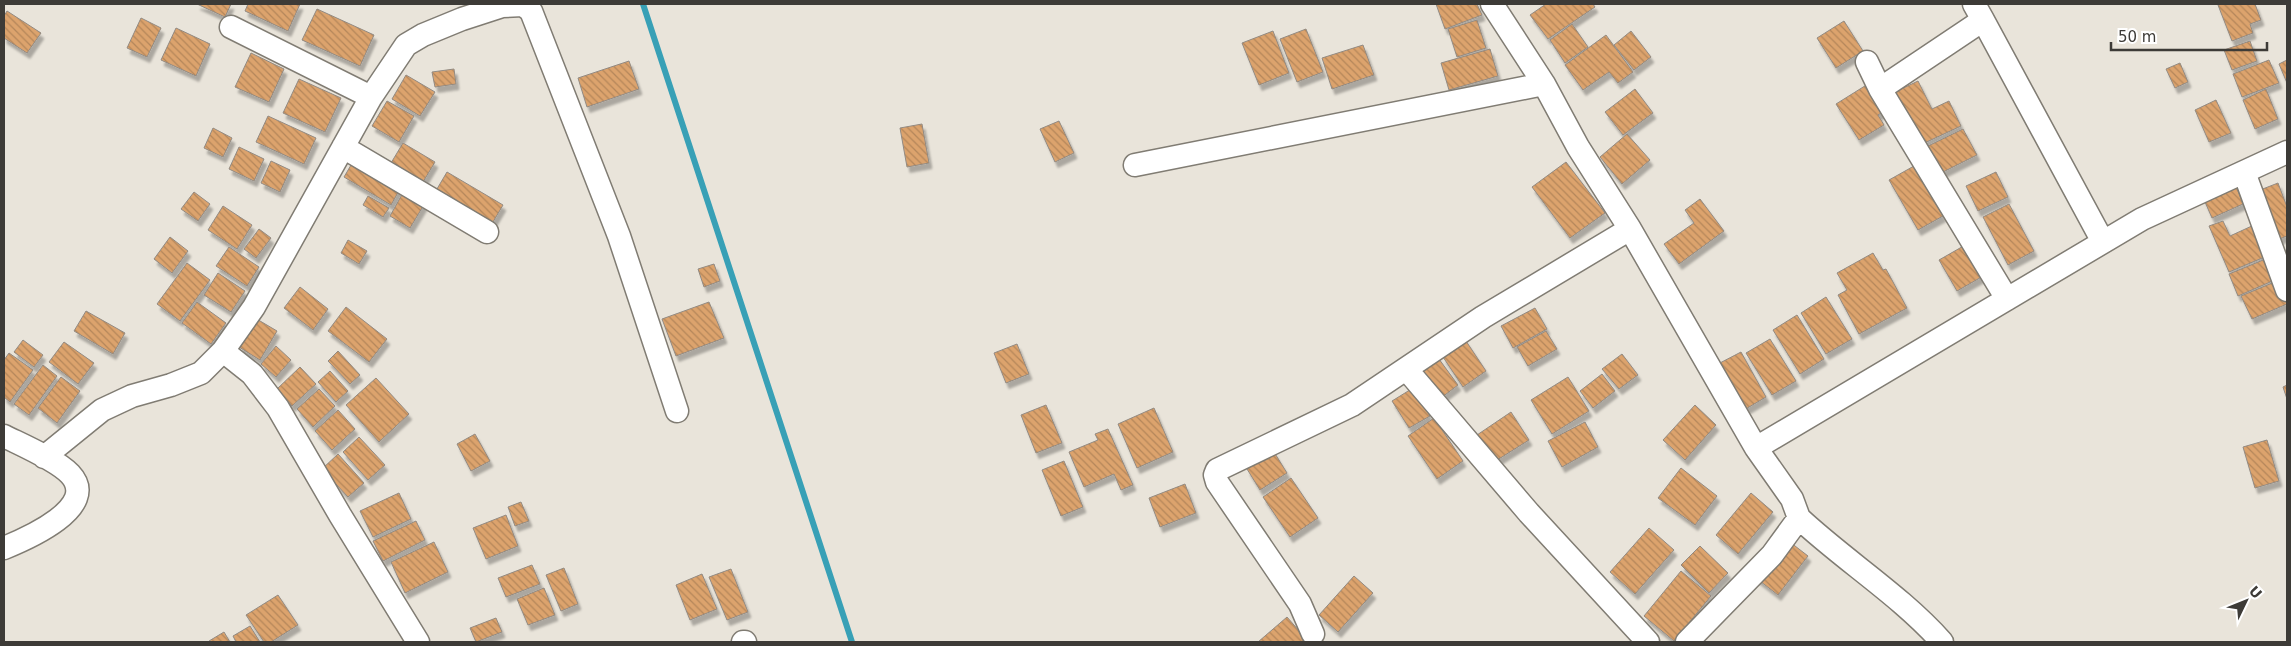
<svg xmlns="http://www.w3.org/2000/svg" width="2291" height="646" viewBox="0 0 2291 646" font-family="'DejaVu Sans',sans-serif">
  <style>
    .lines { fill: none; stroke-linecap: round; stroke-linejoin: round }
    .stream { stroke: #38a0b6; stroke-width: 6 }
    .building { fill: url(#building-back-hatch); stroke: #928a82; filter: url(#shadow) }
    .minor-casing { stroke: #807c73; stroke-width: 25 }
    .minor { stroke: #fff; stroke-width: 22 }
  </style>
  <defs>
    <pattern id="building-back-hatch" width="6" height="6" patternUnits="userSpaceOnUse" patternTransform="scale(1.25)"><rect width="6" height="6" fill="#dca36d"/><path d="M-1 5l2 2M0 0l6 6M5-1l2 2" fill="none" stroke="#b4865a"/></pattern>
    <filter id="shadow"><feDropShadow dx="3" dy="5.5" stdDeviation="1" flood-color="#0004"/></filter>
  </defs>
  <rect width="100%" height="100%" fill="#e9e4da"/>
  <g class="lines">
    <path class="stream" d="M643,4L852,642"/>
  </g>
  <path class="building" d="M197,4H231L225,17Z
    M248,4H300L288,31L245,11Z
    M1436,4H1477L1482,15L1445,29Z
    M1546,4H1593L1595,7L1548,39L1530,15Z
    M2222,4H2255L2261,20L2250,24L2253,33L2232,41L2218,5Z
    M317,9L374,35L360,66L302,40Z
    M7,11L41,33L27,53L4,38V16Z
    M141,18L161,28L147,57L127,48Z
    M1477,20L1486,48L1457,57L1448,29Z
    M1844,21L1863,51L1836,68L1817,38Z
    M1572,24L1588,47L1565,63L1550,40Z
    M176,28L210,44L196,76L161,60Z
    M1306,29L1323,72L1297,82L1280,39Z
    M1273,31L1289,73L1259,85L1242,43Z
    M1631,31L1651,57L1634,70L1614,45Z
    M1606,35L1633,72L1618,83L1609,72L1583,90L1565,65Z
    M2250,41L2257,61L2232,70L2224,50Z
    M1363,45L1374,75L1332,89L1322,58Z
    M1490,49L1498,76L1449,90L1441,63Z
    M251,53L284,69L269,102L235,87Z
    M2269,60L2279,83L2242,97L2233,74Z
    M2287,60V83L2279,64Z
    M629,61L639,89L587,107L578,78Z
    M2180,63L2188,82L2175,88L2166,69Z
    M454,69L456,84L435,87L432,72Z
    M406,75L435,92L420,116L392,99Z
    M299,79L341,98L325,132L283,113Z
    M1918,81L1932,109L1949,101L1961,126L1918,146L1893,93Z
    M1868,84L1884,111L1878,115L1884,125L1859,140L1836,104Z
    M1635,89L1653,113L1623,135L1605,112Z
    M2266,89L2278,119L2255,129L2243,100Z
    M2216,100L2231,133L2209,142L2195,110Z
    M387,101L414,116L399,142L372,126Z
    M268,116L316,138L304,164L256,142Z
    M1059,121L1074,153L1055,162L1040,129Z
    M922,124L929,163L907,167L900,128Z
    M213,128L232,138L223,157L204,148Z
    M1963,129L1977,155L1939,174L1926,147Z
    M1627,134L1650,160L1622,184L1600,157Z
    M403,143L435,162L420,187L388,168Z
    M239,147L264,159L254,181L229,169Z
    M354,160L401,187L391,205L344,177Z
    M271,161L290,170L280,192L261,183Z
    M1566,162L1605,213L1570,238L1532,187Z
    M1914,166L1943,216L1918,230L1889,180Z
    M447,172L503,205L490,227L434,194Z
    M1996,172L2008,197L1978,211L1966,186Z
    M2234,181L2243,204L2212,218L2202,195Z
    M2278,183L2287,207V236L2274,241L2255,192Z
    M404,191L425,203L410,228L390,216Z
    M194,192L210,204L198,221L181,209Z
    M368,196L389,208L383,217L363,205Z
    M1700,199L1724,231L1679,264L1664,244L1694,223L1685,210Z
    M2009,204L2034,251L2008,265L1983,217Z
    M223,206L252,225L237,249L208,230Z
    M2223,221L2230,236L2254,225L2267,256L2229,272L2209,226Z
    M259,229L271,238L256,258L244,249Z
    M170,237L188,251L172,273L154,259Z
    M348,240L367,251L359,264L341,253Z
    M1967,244L1985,275L1957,291L1939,260Z
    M229,247L259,267L247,286L216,266Z
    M1873,253L1883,270L1886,269L1907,308L1859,334L1838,295L1847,290L1837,273Z
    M2268,258L2277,279L2238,296L2229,274Z
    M187,263L210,280L180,321L157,304Z
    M714,264L720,281L704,287L698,269Z
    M218,273L245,291L231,312L204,295Z
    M2277,281L2287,304L2252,319L2241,296Z
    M300,287L328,309L313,330L284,308Z
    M1826,297L1852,339L1826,354L1801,313Z
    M197,302L226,323L211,344L182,323Z
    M709,302L724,338L676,356L662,319Z
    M346,307L387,339L369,362L328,331Z
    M1535,308L1547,329L1513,348L1501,326Z
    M86,311L125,333L113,354L74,331Z
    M1797,315L1824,359L1800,374L1773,330Z
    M255,318L277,331L260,360L239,347Z
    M1546,331L1557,349L1528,366L1517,347Z
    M1770,339L1796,381L1772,395L1746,353Z
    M23,340L43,355L34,367L14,352Z
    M1466,341L1486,371L1463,387L1443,357Z
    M64,342L94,363L78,384L49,362Z
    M1017,344L1029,374L1006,383L994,353Z
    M276,346L291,360L276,377L261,364Z
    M338,351L360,375L350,384L328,361Z
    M1741,352L1766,397L1744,410L1718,364Z
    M9,353L33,370L10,402L4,397V360Z
    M1622,354L1638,375L1619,389L1602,369Z
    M1436,355L1458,385L1441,398L1419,367Z
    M43,365L57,376L29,415L14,404Z
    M300,367L316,384L292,406L277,389Z
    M330,371L348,391L336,402L318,382Z
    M1602,374L1615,391L1593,408L1580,391Z
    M61,377L80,391L57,423L38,408Z
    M1568,377L1589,411L1552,434L1531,400Z
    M376,378L409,414L379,442L346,405Z
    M2287,385V399L2283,387Z
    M1413,388L1430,416L1409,428L1392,401Z
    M319,389L335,406L313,427L297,409Z
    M1046,405L1062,443L1036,453L1021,415Z
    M1695,405L1716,425L1685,460L1663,440Z
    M1154,408L1173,452L1137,468L1118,424Z
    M338,410L355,429L332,450L315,431Z
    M1511,412L1529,440L1494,462L1477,435Z
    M1434,418L1463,461L1437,479L1408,436Z
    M1585,422L1598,447L1562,467L1548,441Z
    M1108,429L1133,485L1121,490L1114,474L1084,487L1069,452L1098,440L1095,434Z
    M475,434L490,461L471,471L457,444Z
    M359,437L385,465L368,480L343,452Z
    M2267,440L2279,481L2255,488L2243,447Z
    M1274,452L1287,473L1260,490L1247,469Z
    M338,454L364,483L348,497L322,469Z
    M1064,461L1083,507L1061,516L1042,470Z
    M1681,468L1717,496L1695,525L1658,498Z
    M1291,478L1318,518L1290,537L1263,497Z
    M1185,484L1196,513L1160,527L1149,498Z
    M399,493L411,519L373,537L360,511Z
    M1751,493L1773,512L1738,554L1716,535Z
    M521,502L529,521L515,526L508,507Z
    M506,515L518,546L486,559L473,528Z
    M416,521L425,540L383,561L373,541Z
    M1649,528L1674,550L1635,594L1610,572Z
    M1786,539L1808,556L1778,595L1756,578Z
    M434,542L448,572L405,593L391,562Z
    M1700,546L1728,573L1709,593L1681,565Z
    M532,565L540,584L506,597L498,578Z
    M564,568L578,604L561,611L546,575Z
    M731,569L748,612L727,620L709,577Z
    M1681,571L1711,596L1674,641L1644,616Z
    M702,574L717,609L690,620L676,585Z
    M1354,576L1373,593L1338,632L1319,615Z
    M544,588L555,615L528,625L517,599Z
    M278,595L298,625L271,642H264L246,615Z
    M1287,617L1307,640L1305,642H1258Z
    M496,618L502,632L476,642L470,628Z
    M250,626L260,642H236L233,636Z
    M224,632L230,642H209V641Z"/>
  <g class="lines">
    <defs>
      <path id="minor" d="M1492,4L1544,84L1578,147L1630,229L1756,448L2142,219L2287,152
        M1983,20L2103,242
        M231,27L371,97
        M1867,62L1880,89L2007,299
        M1880,89L1983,20L1974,4
        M343,147L487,232
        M1135,165L1544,84
        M2244,172L2287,290
        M223,351L252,374L278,408L340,515L418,642
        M1407,370L1529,513L1648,642
        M4,436C22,445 57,460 70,474C101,507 26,539 4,548
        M44,457L102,410L132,396L171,385L201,373L223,351L254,307L371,97L406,45L423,35L462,19L502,6L523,5L531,11L619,236L677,411
        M1799,518C1845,561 1900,595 1942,642
        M1313,634L1300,604L1217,482L1215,475L1217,470L1352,405L1483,317L1630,229
        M743,642H745
        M1687,642L1772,555L1799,518L1792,499L1756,448"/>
    </defs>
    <use href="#minor" class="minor-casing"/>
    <use href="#minor" class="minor"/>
  </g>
  <rect width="2291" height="646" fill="none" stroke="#3d3b37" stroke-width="10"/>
  <g transform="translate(2246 601) rotate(47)" stroke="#ffffff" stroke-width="4" paint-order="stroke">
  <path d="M0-4L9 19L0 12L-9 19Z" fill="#3d3b37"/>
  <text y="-8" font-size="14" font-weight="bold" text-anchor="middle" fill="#3d3b37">U</text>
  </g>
  <path d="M2111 42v8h156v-8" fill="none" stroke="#3d3b37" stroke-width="2.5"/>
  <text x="2118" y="42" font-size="15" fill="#3d3b37" stroke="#ffffff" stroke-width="4" paint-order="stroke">50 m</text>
</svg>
